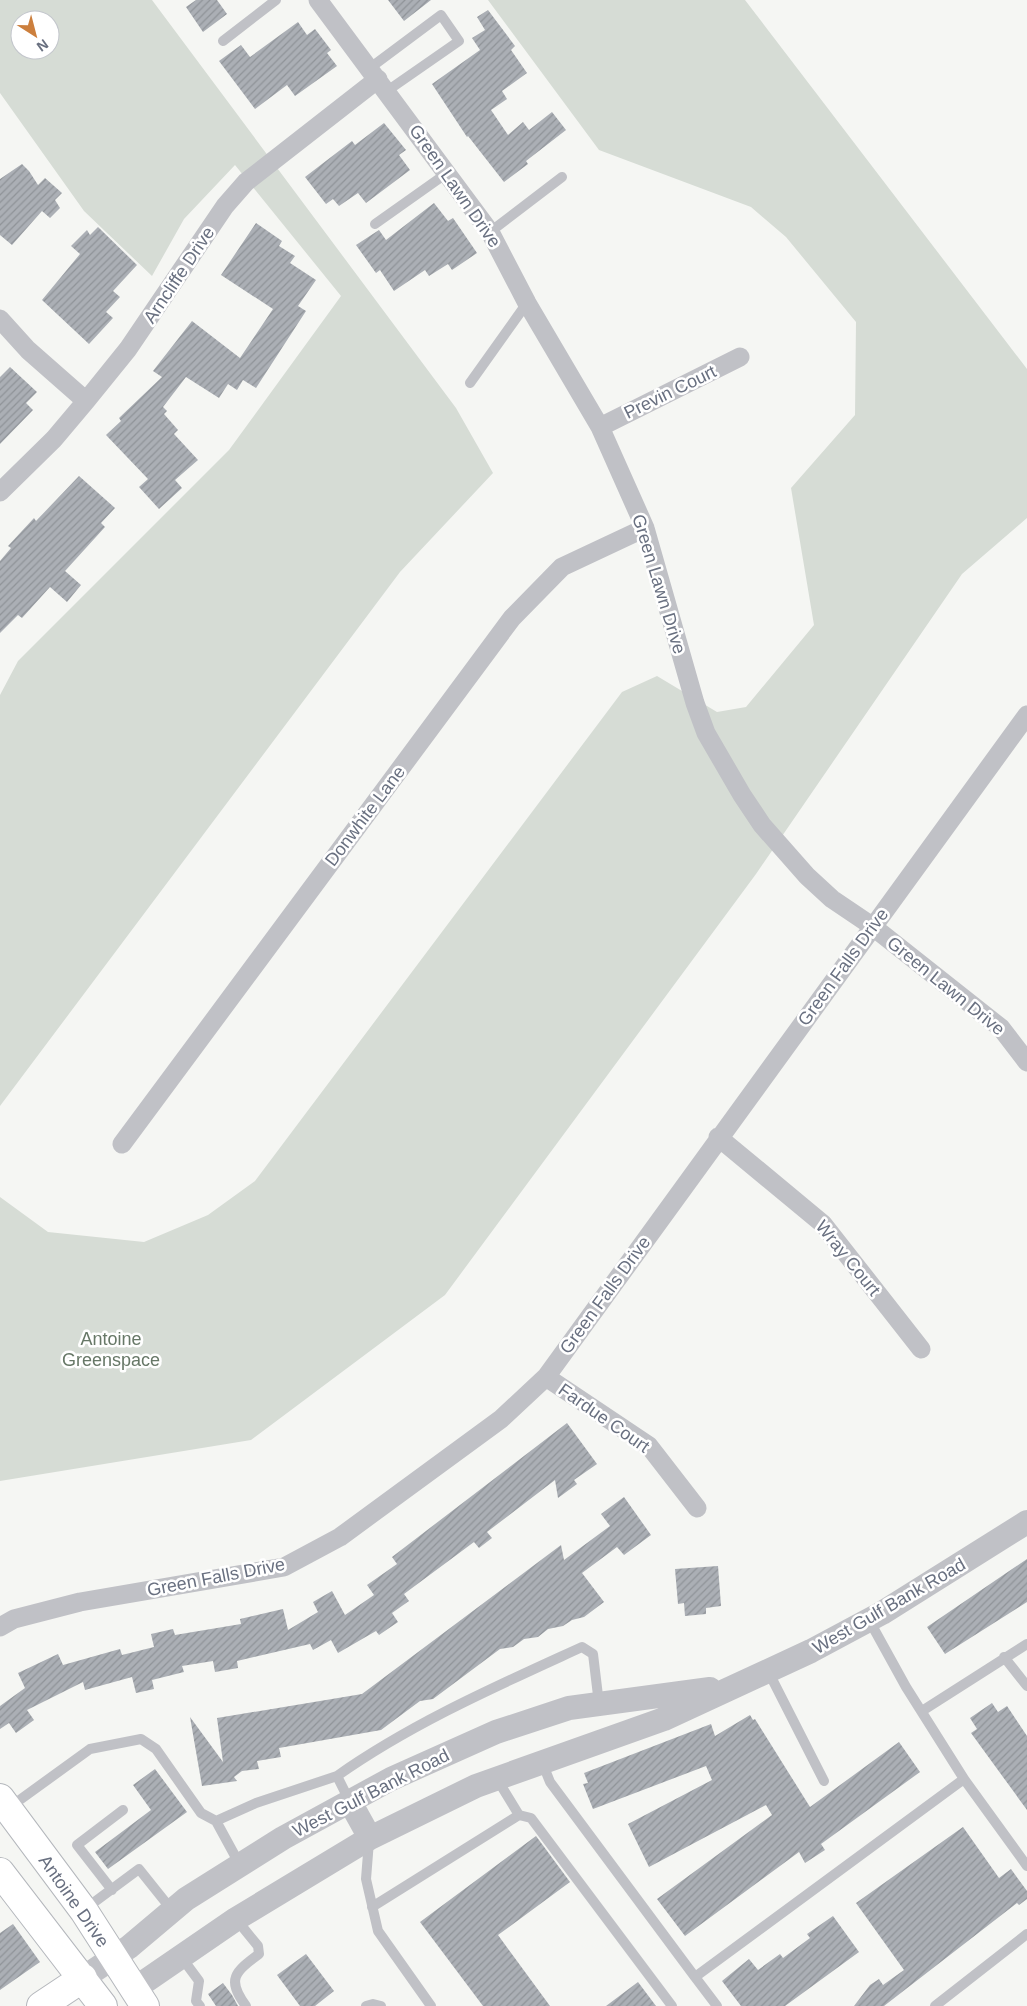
<svg xmlns="http://www.w3.org/2000/svg" width="1027" height="2006" viewBox="0 0 1027 2006" font-family="Arial,sans-serif">
  <style>
    .park { fill: #d6dcd5; fill-rule: evenodd }
    .building { fill: url(#building-hatch) }
    .lines { fill: none; stroke-linecap: round; stroke-linejoin: round }
    .secondary-casing { stroke: #b4b7bc; stroke-width: 30 }
    .service { stroke: #c0c1c6; stroke-width: 10 }
    .minor { stroke: #c0c1c6; stroke-width: 19 }
    .tertiary { stroke: #c0c1c6; stroke-width: 24 }
    .secondary { stroke: #fff; stroke-width: 28 }
    .labels { text-anchor: middle; dominant-baseline: central; stroke-width: 5; stroke-linejoin: round; paint-order: stroke }
    .street-label { font-size: 18px; fill: #697080; stroke: #fff }
    .park-label { font-size: 18px; fill: #677867; stroke: #fff }
  </style>
  <defs>
    <pattern id="building-hatch" width="6" height="6" patternUnits="userSpaceOnUse" patternTransform="scale(1.25)"><rect width="6" height="6" fill="#abafb5"/><path d="M-1 1l2-2M0 6l6-6M5 7l2-2" fill="none" stroke="#8f9398"/></pattern>
  </defs>
  <rect width="100%" height="100%" fill="#f5f6f3"/>
  <path class="park" d="M0,0H152L456,408L493,473L400,572L0,1106V695L18,661L229,450L341,296L235,165L184,219L152,276L84,211L0,93ZM20,20H50V50H20Z
    M488,0H745L1027,369V518L962,574L756,874L445,1295L251,1440L0,1481V1197L48,1232L144,1242L208,1215L255,1181L622,692L657,676L717,712L746,707L814,625L791,488L855,415L856,322L786,237L751,207L599,150Z"/>
  <path class="building" d="M196,0H217L227,14L203,32L186,7Z
    M388,0H431L404,21Z
    M488,10L515,46L511,50L527,73L502,91L507,99L491,110L508,135L523,122L529,130L552,112L566,130L526,161L528,164L504,182L468,136L467,137L432,84L480,50L472,38L485,30L477,17Z
    M298,22L307,35L315,29L331,50L327,53L337,66L295,96L287,85L255,109L219,61L241,45L250,57Z
    M384,123L406,150L399,155L410,170L366,203L358,193L339,206L333,199L326,204L305,177L352,141L355,145Z
    M22,164L29,171L38,185L45,178L62,193L55,200L60,208L50,218L42,211L12,245L0,235V179Z
    M434,203L448,221L453,218L477,253L452,270L448,264L429,276L425,270L394,291L380,270L376,273L356,245L379,230L386,240Z
    M256,223L282,241L279,246L295,256L290,263L316,280L298,306L306,311L256,388L243,380L237,390L228,384L219,398L186,377L163,407L167,411L164,414L178,430L174,434L198,460L175,480L182,488L159,509L139,487L148,479L106,435L121,421L119,418L162,377L153,371L192,321L240,358L273,309L221,275Z
    M98,227L137,265L113,291L120,297L106,312L113,318L89,344L42,300L80,254L71,246L87,230L90,235Z
    M10,367L37,392L26,403L33,410L0,444V377Z
    M79,476L115,508L101,523L105,527L65,571L81,585L67,602L50,587L22,618L18,615L0,633V561L11,548L8,546L34,518L36,521Z
    M567,1423L597,1464L574,1480L577,1484L558,1498L555,1480L487,1532L492,1538L479,1548L474,1542L404,1594L409,1601L392,1613L398,1622L379,1635L376,1631L338,1653L331,1640L313,1650L310,1644L237,1661L238,1668L215,1672L213,1661L182,1666L184,1672L152,1680L154,1689L136,1693L132,1677L85,1690L83,1682L27,1710L34,1720L16,1733L9,1723L0,1729V1706L25,1688L18,1673L58,1654L63,1665L120,1649L122,1655L154,1647L151,1634L173,1629L175,1635L241,1624L240,1619L283,1609L288,1630L318,1612L313,1602L332,1591L345,1615L374,1595L367,1585L397,1564L392,1557Z
    M624,1497L651,1535L624,1555L617,1547L582,1573L604,1602L584,1617L572,1620L563,1626L548,1629L538,1637L524,1639L513,1647L500,1649L433,1699L420,1701L381,1730L279,1748L281,1757L257,1761L259,1769L242,1771L234,1777L237,1781L202,1786L190,1717L223,1762L217,1718L362,1694L561,1545L564,1560L610,1526L601,1514Z
    M1027,1559V1602L945,1654L927,1627Z
    M718,1566L721,1606L706,1608V1614L685,1616L684,1603L678,1604L675,1569Z
    M992,1703L998,1712L1007,1706L1027,1736V1810L971,1733L977,1729L970,1718Z
    M750,1715L753,1720L755,1719L810,1807L899,1742L920,1772L821,1844L825,1850L805,1863L799,1852L685,1936L657,1899L772,1815L766,1805L649,1867L628,1824L712,1780L706,1766L593,1809L583,1784L588,1783L584,1773L711,1724L715,1736Z
    M155,1769L187,1812L108,1869L95,1852L151,1810L133,1785Z
    M963,1827L999,1878L1011,1869L1027,1891V1899L1019,1905L1017,1903L884,2006H854L870,1985L879,1979L883,1985L904,1970L856,1903Z
    M536,1836L570,1882L498,1935L550,2006H483L420,1922Z
    M833,1916L859,1952L785,2006H741L722,1981L749,1959L758,1970L780,1954L783,1958L810,1938L807,1934Z
    M13,1924L40,1962L0,1990V1933Z
    M306,1954L334,1991L315,2006H300L277,1975Z
    M638,1982L656,2006H606Z
    M223,1983L232,1995L238,2006H216L208,1994Z"/>
  <g class="lines">
    <defs>
      <path id="secondary" d="M0,1798L84,1911L145,2006
        M0,1872L103,2006
        M41,2006L83,1978"/>
    </defs>
    <use href="#secondary" class="secondary-casing"/>
    <path class="service" d="M223,41L276,0
      M370,68L441,15L459,41L387,91
      M375,224L447,173
      M490,232L562,177
      M470,383L527,303
      M1004,1657L1027,1686
      M768,1671L824,1781
      M922,1711L1027,1644
      M542,1762L550,1782L695,1977L964,1779L906,1687L869,1620
      M964,1779L1027,1866
      M350,1802L337,1776C412,1723 499,1685 582,1647L593,1654L599,1704
      M10,1807L90,1749L141,1739L156,1749L201,1813L216,1821L256,1803L337,1776
      M519,1815L531,1818L672,2006
      M216,1821L240,1865
      M369,1841L366,1879L378,1931L431,2006
      M112,1890L77,1845L123,1810
      M372,1907L519,1815L497,1779
      M85,1909L139,1869L171,1909
      M236,1919L258,1946L259,1954C235,1972 226,1979 246,2006
      M182,1958L199,1981L196,2001L200,2006
      M695,1977L717,2006
      M366,2006L373,2004L381,2006
      M935,2006L1027,1934"/>
    <path class="minor" d="M318,0L490,232L527,303L600,427L645,528L695,703L706,733L742,795L762,825L807,876L832,899L872,926L1001,1028L1027,1062
      M0,319L28,350L86,401
      M600,427L740,357
      M0,492L54,439L86,401L128,349L225,206L246,182L378,79
      M718,1137L823,1224L921,1349
      M122,1144L512,618L562,567L645,528
      M546,1377L649,1446L697,1508
      M0,1627L14,1619L80,1602L284,1567L340,1537L501,1419L546,1377L1027,715"/>
    <path class="tertiary" d="M350,1802L370,1838
      M83,1978L129,1947L186,1899L283,1838L391,1779L496,1732L569,1708L710,1689
      M134,1989L236,1919L370,1838L476,1786L664,1719L811,1651L882,1613L1027,1522"/>
    <use href="#secondary" class="secondary"/>
  </g>
  <g class="labels">
    <g class="street-label">
      <text transform="translate(455 186) rotate(55)">Green Lawn Drive</text>
      <text transform="translate(179 275) rotate(-56)">Arncliffe Drive</text>
      <text transform="translate(670 392) rotate(-26)">Previn Court</text>
      <text transform="translate(659 584) rotate(73)">Green Lawn Drive</text>
      <text transform="translate(365 816) rotate(-53)">Donwhite Lane</text>
      <text transform="translate(843 967) rotate(-54)">Green Falls Drive</text>
      <text transform="translate(946 986) rotate(39)">Green Lawn Drive</text>
      <text transform="translate(848 1258) rotate(51)">Wray Court</text>
      <text transform="translate(605 1295) rotate(-54)">Green Falls Drive</text>
      <text transform="translate(604 1418) rotate(35)">Fardue Court</text>
      <text transform="translate(216 1577) rotate(-11)">Green Falls Drive</text>
      <text transform="translate(889 1606) rotate(-30)">West Gulf Bank Road</text>
      <text transform="translate(371 1793) rotate(-27)">West Gulf Bank Road</text>
      <text transform="translate(74 1901) rotate(55)">Antoine Drive</text>
    </g>
    <g class="park-label">
      <text x="111" y="1339">Antoine<tspan x="111" dy="21">Greenspace</tspan></text>
    </g>
  </g>
  <g transform="translate(35 35) rotate(144)"><circle r="24" fill="#ffffff" stroke="#c3c6cc"/>
  <path d="M0-4L9 19L0 12L-9 19Z" fill="#cc7f3d"/>
  <text y="-8" font-size="14" font-weight="bold" text-anchor="middle" fill="#697080">N</text>
  </g>
</svg>
